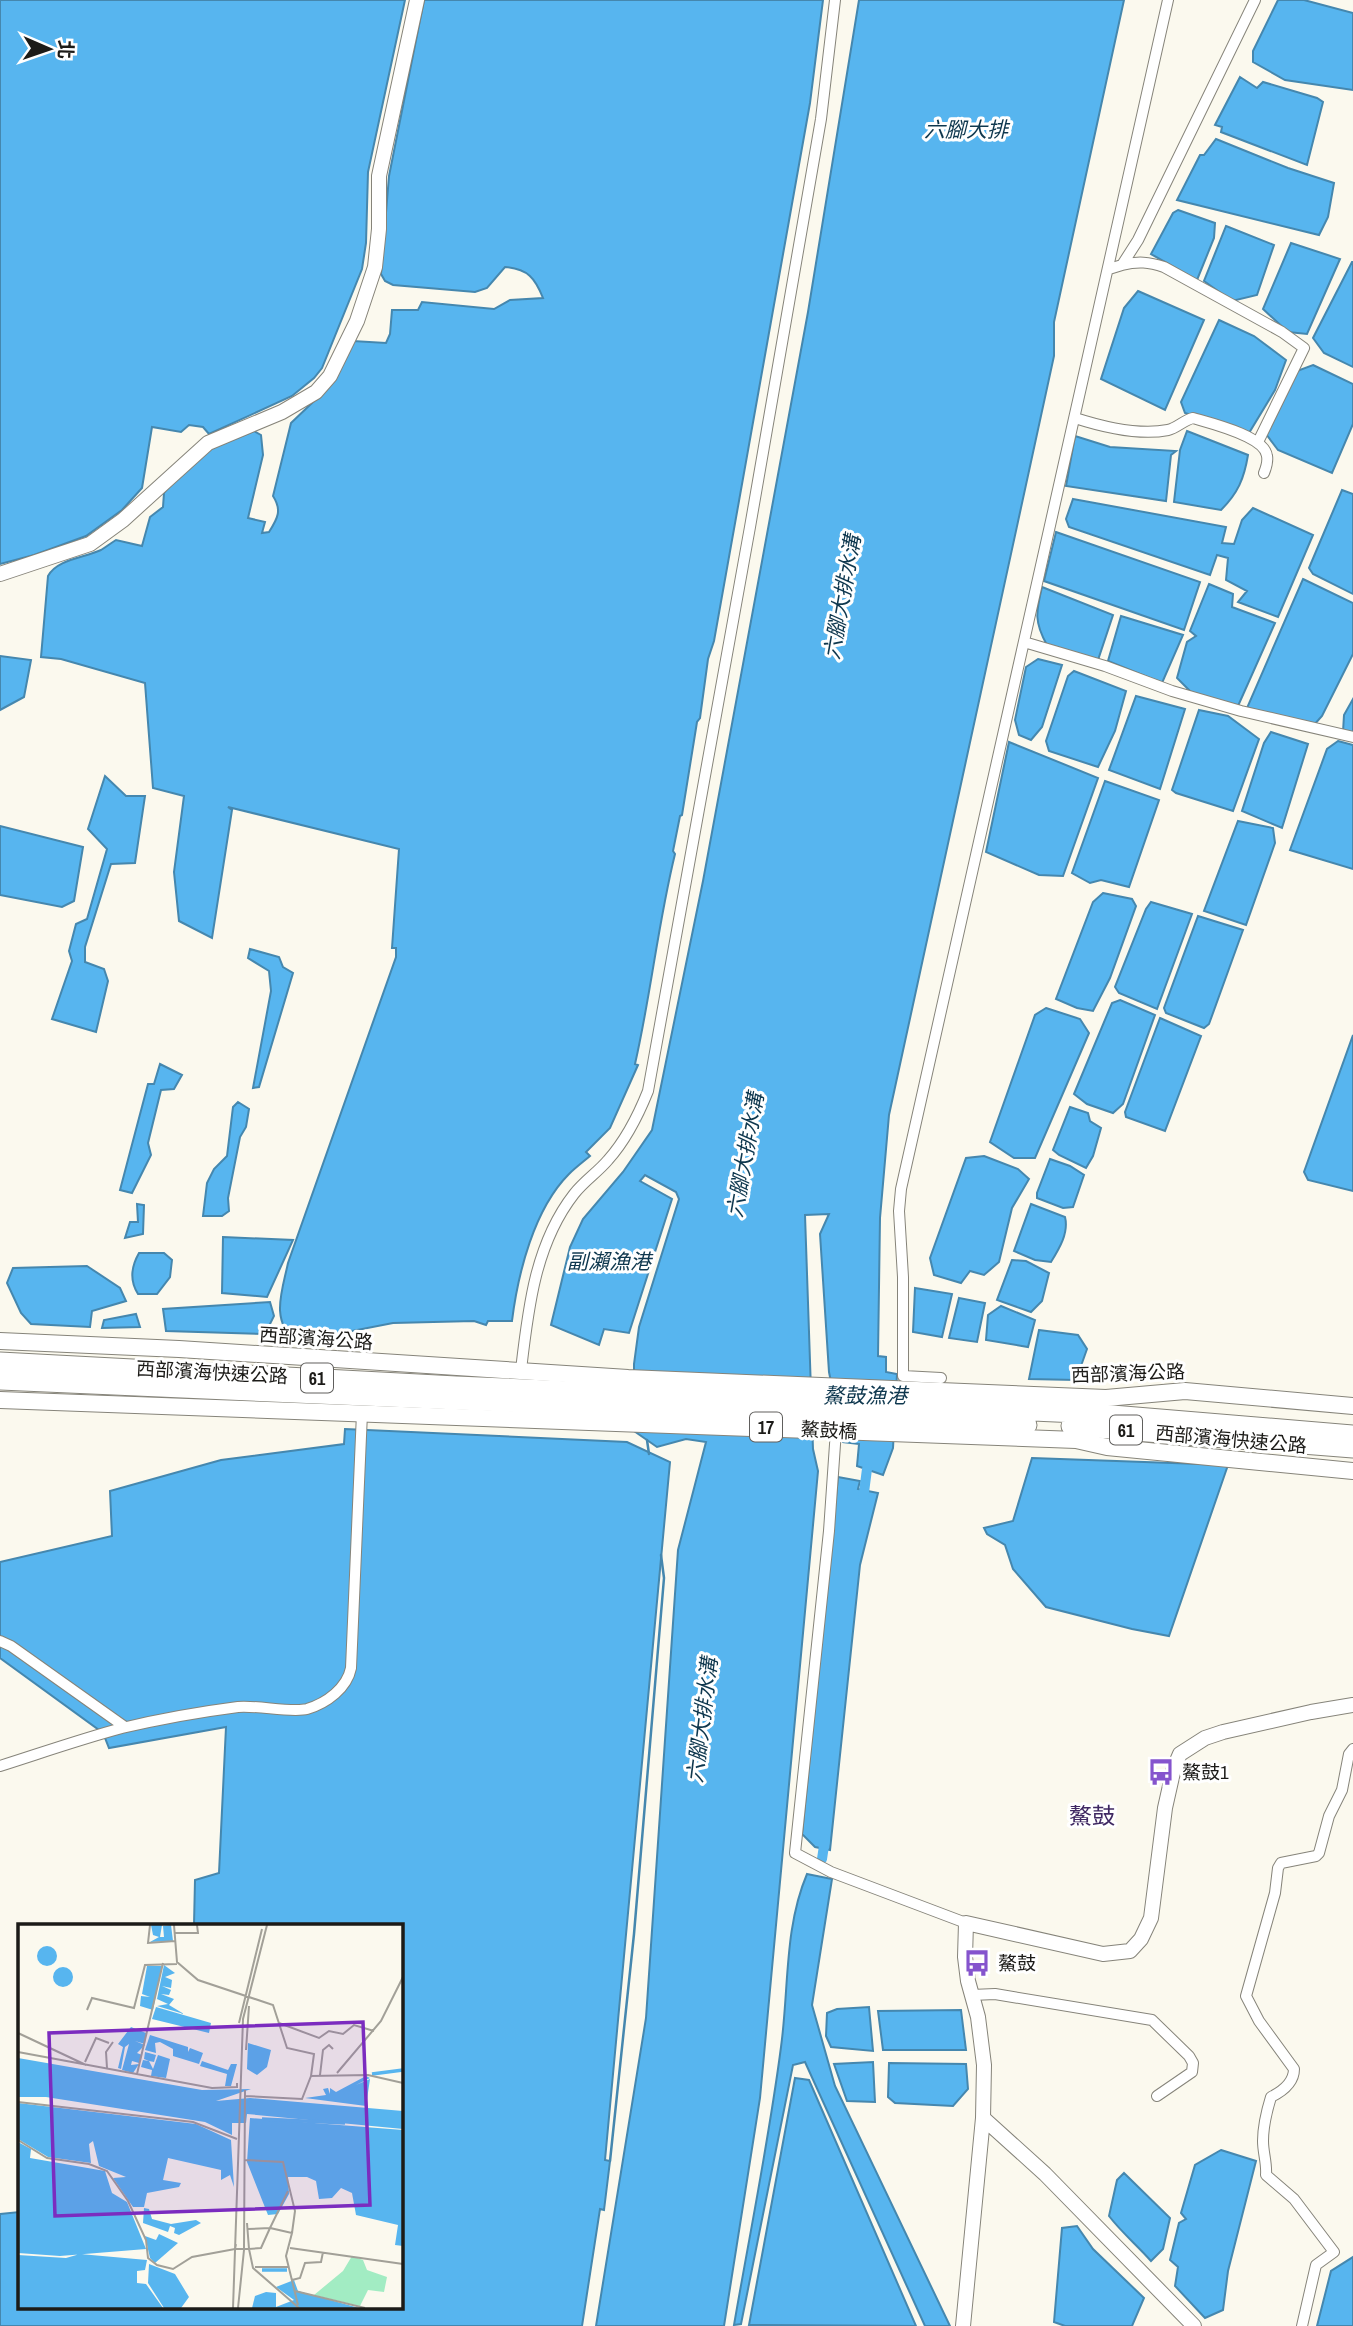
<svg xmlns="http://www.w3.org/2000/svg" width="1353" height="2326" viewBox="0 0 1353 2326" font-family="'Archivo Narrow','Noto Sans TC',sans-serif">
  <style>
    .water { fill: #57b5ef; stroke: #4587ae; stroke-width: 2 }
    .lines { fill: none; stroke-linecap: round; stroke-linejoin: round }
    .stream { stroke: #4587ae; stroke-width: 2.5 }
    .canal { stroke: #57b5ef; stroke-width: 10 }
    .street-casing { stroke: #86847a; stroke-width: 12 }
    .secondary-casing { stroke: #86847a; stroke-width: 16 }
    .primary-casing { stroke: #86847a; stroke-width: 18 }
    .highway-casing { stroke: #86847a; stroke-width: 21 }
    .street { stroke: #fff; stroke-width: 10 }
    .secondary { stroke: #fff; stroke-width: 14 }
    .primary { stroke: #fff; stroke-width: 16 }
    .highway { stroke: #fff; stroke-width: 19 }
    .labels { text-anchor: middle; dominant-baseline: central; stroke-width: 6; stroke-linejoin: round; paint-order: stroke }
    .shield { fill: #fff; stroke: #605f5d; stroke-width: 2 }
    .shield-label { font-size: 18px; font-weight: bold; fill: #1c1b18 }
    .street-label { font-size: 19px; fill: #1c1b18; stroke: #fff }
    .poi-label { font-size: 19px; fill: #1c1b18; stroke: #fff; text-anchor: start }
    .water-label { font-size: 21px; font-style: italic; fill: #0e374e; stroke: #fff }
    .quarter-label { font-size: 23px; fill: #3f2862; stroke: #fff }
    .inset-river { fill: none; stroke: #57b5ef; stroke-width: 3.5 }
    .inset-road { fill: none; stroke: #a2a098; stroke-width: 2 }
    .view { fill: #7b2cbf; fill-opacity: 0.15; stroke: #7b2cbf; stroke-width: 3.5 }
    .inset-edge { fill: none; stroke: #1c1b18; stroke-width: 3.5 }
  </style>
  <rect width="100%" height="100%" fill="#fbf9ee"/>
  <path class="water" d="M0,0H405L368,172L366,243L362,269L322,368L314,378L292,396L209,434L203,427L189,425L181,432L152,427L142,488L122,510L86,536L34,555L0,564Z
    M424,0H823L810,103L714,641L708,659L700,718L697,722L682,815L680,816L673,851L675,854C658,923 651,994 635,1064L638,1065L610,1128L586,1152L590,1156C583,1162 576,1167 569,1174C534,1209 518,1273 512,1321H488L486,1325L474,1321L393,1323L296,1342C270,1320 282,1292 288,1263L396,957V948H392L399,849L228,807L232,810L212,938L179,921L174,872L184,796L153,788L145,683L61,659L41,657L48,576C57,559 84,558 101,550C106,547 111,543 116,540L142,546L150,517L163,507L164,493L172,483L210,449L254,431L261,435L263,455L248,518L265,522L262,533L269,532C278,518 282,510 273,496L291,423L314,401L353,341L386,343L390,334L392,310H418L422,302L494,309L510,300L543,298C535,278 528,269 505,267L487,288L475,292L393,285L385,281L381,274L389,176Z
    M859,0H1124L1054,322V356L889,1115L880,1218L878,1356L886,1357V1372L897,1374L893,1448L883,1475L857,1466L859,1444L843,1442L829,1372L820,1234L829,1214L805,1215L813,1449L818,1471L760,2098L724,2326H596L646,2018L678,1550L706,1442L686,1439L657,1447L634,1431V1364L639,1327L679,1199L676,1192L645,1175L640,1181L672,1199L629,1333L604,1329L599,1345L551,1325L570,1247L583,1219L623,1172L652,1130L703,881L808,312Z
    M1278,0H1304L1353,13V90L1285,80L1253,62V51Z
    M1240,77L1257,88L1263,82L1317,98L1323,102L1307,165L1221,132L1222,127L1215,125Z
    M1216,139L1288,168L1334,183L1328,217L1319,235L1177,200L1200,155H1204Z
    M1178,210L1215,223L1214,238L1197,280L1151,254L1173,213Z
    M1226,226L1274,245L1257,295L1232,301L1204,281Z
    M1291,243L1340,259L1307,334L1288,332L1263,309Z
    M1352,262H1353V367L1324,353L1313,338Z
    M1138,291L1204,320L1165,410L1101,379L1124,308Z
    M1219,320L1254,336L1286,360L1275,390L1249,433L1185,413L1181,402Z
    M1313,365L1353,384V424L1332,473L1278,450L1266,434L1297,371Z
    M1187,431L1248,455C1244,479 1238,493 1221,510L1174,502L1180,450Z
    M1075,436L1110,447L1176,451L1171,455L1166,501L1066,486Z
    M1342,490L1353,494V594L1313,574L1309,568Z
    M1073,499L1226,527L1222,543L1234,544L1242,520L1253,508L1313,535L1278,617L1238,602L1247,591L1226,580L1228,558L1217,555L1210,575L1069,527L1066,519Z
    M1056,532L1200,582L1184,630L1044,581Z
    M1303,579L1353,603V654L1322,716L1313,726L1247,708Z
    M1209,584L1233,594L1232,607L1275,623L1238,706L1192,693L1177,678L1187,642L1196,636L1190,631Z
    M1042,587L1113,615L1098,660L1047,645C1034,622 1036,612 1042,587Z
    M1121,616L1183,635L1162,683L1108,661Z
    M0,656L31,660L24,697L0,710Z
    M1038,659L1062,665L1042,727L1031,740L1019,735L1015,720L1026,667Z
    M1074,671L1126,691L1115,731L1098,767L1049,751L1046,741L1068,676Z
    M1136,696L1185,709L1160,789L1109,770Z
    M1353,699V735L1343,732L1344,715Z
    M1199,710L1228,716L1259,739L1233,811L1176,793L1172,790Z
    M1271,732L1308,744L1282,828L1242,811L1264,743Z
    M1338,741L1353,745V869L1290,850L1327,749Z
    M1009,742L1098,778L1063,876L1039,875L986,852Z
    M105,776L126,796H145L135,863L111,864L85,947V962L104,969L108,981L96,1032L52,1019L72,961L69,951L76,924L87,919L107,849L88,829Z
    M1105,781L1159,800L1129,887L1101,880L1090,883L1072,873Z
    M1238,821L1273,828L1275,843L1246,925L1204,911Z
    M0,826L83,847L74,901L62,907L0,895Z
    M1103,893L1132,899L1136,906L1110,978L1093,1011L1077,1008L1056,999L1093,902Z
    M1151,902L1192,914L1157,1009L1119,993L1115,987L1146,909Z
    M1198,916L1243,930L1209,1024L1204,1028L1166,1013L1164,1008Z
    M250,949L279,957L283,967L293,973L259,1087L253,1088L271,991L269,971L248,958Z
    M1120,1000L1155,1015L1123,1104L1113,1113L1087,1104L1074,1094L1112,1003Z
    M1046,1008L1080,1019L1089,1033L1035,1158H1014L990,1142L1035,1015Z
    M1160,1018L1201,1036L1165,1131L1126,1117L1125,1112Z
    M1353,1035V1191L1308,1180L1304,1172Z
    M160,1064L182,1075L174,1089L161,1090L148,1143L151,1155L132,1193L120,1190L148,1084H154Z
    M238,1102L249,1109L246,1127L240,1137L228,1198L229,1211L222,1216H203L207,1183L214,1169L227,1156L233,1107Z
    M1070,1107L1088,1113L1090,1121L1101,1128L1093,1156L1086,1168L1059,1155L1053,1150Z
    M984,1156L1018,1169L1029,1179L1012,1208L999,1262L984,1275L970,1271L961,1283L934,1275L930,1258L966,1158Z
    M1050,1159L1070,1166L1084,1175L1073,1207L1063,1208L1037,1198V1193Z
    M137,1204L144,1205L143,1234L125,1238L130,1222H138Z
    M1031,1204L1065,1217C1069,1233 1059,1249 1051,1262L1035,1260L1014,1251Z
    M223,1237L293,1240L267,1297L222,1293Z
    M139,1253H164L172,1260L170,1277L157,1294H138C129,1280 131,1267 139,1253Z
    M1012,1260L1026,1261L1049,1273L1042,1301L1031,1312L997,1300Z
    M87,1266L120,1288L126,1301L92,1311L90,1327L31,1324L21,1313L7,1283L13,1268Z
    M915,1288L952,1294L942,1337L913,1332Z
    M959,1298L985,1303L977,1342L949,1338Z
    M270,1302L274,1316L265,1334L166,1331L163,1309Z
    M1001,1306L1035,1320L1028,1347L986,1340L988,1315Z
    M136,1314L140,1327L102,1328L104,1320Z
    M1039,1330L1078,1335L1087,1349L1076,1380L1029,1379Z
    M345,1429L627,1442L670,1462L605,2160L610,2161L604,2210L600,2209L582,2326H0V2214L19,2212V2307H401V1925H194L195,1880L219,1873L226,1727L109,1748L103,1733L0,1658V1562L112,1536L110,1491L221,1460L344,1444Z
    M1032,1458L1228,1465L1169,1636L1132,1629L1046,1607L1013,1569L1005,1545L987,1534L984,1528L1013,1521Z
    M838,1477L860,1481L858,1489L878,1493L860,1565L830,1850L815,1847L802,1834Z
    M807,1874L832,1879L812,2005L835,2086L950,2326H925L805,2062L793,2065L741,2324L734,2325C750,2232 769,2140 781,2047C789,1989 784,1928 807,1874Z
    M869,2007L873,2051L831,2047L826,2036L827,2013L837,2009Z
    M961,2010L966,2050H883L878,2011Z
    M873,2062L875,2102L847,2101L834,2064Z
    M889,2063L966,2064L968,2089L953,2106L895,2103L888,2097Z
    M795,2078L809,2080L916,2326L749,2325Z
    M1221,2150L1256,2161L1228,2271L1223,2310L1205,2318L1175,2286L1178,2267L1170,2260L1179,2223L1186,2219L1181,2213L1195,2165Z
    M1124,2173L1170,2218L1163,2249L1151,2261C1137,2245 1122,2233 1109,2216L1117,2180Z
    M1077,2226L1093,2249L1144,2298L1132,2326H1065L1054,2322L1062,2228Z
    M1353,2257V2326H1317L1331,2271Z"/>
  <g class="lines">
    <path class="stream" d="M647,1440L649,1454
      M610,2161L634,1934L664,1578L661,1555"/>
    <path class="canal" d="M863,1500L867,1469
      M822,1859L825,1839"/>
    <defs>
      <path id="street" d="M1122,265C1138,261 1149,262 1164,267L1282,332L1304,348L1258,442
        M1109,269L1122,265L1138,240L1255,0
        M1075,418C1103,427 1138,436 1168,430C1177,428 1184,420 1193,418C1210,423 1265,436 1267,456C1268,461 1266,468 1264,473
        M1024,642L1105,666L1172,691L1241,711L1353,737
        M521,1370C528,1309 535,1244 574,1194C584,1181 598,1172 608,1160C626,1140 638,1116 648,1091L750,527L821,119L835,0
        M941,1378L903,1376V1277L899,1211L901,1189L1168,0
        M836,1430L829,1531L795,1853L831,1872L966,1923
        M0,1641L11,1646L125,1727
        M0,1766C41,1753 81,1739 122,1728C160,1719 199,1712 238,1707C256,1705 292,1713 307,1709C327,1703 347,1688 351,1668L362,1413
        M972,1995L995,1994L1152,2020L1189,2056L1193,2063L1192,2072L1157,2096
        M1302,2326L1316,2265L1334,2252L1294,2199L1266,2175C1267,2163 1263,2153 1263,2141C1263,2128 1267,2110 1271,2097C1283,2091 1294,2083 1294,2069L1259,2021L1246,1996L1275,1893L1278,1868L1281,1863L1316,1856L1319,1853L1329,1816L1342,1790L1349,1754L1353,1749"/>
      <path id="secondary" d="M0,574L90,544L123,520L208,443L282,412L316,392L330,376L357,321L375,267L379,229V176L417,0
        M983,2118L1045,2174L1194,2326
        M963,2326L983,2118L984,2065L978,2017L968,1981L965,1957L966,1923L1103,1954L1130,1951L1141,1939L1151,1918L1165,1808L1174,1768L1180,1754L1205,1738L1223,1732L1311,1712L1353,1705"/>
      <path id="primary" d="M0,1341L179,1349L628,1378L1106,1398L1185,1391L1353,1406
        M0,1400L1076,1440L1107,1447L1353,1471"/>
      <path id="highway" d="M0,1362L456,1386L1100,1414L1353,1435
        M0,1380L1027,1425
        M1071,1426L1353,1448"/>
    </defs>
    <use href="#street" class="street-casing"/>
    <use href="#secondary" class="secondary-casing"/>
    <use href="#primary" class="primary-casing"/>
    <use href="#highway" class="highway-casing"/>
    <use href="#street" class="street"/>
    <use href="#secondary" class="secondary"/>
    <use href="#primary" class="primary"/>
    <use href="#highway" class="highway"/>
  </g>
  <defs>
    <symbol id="bus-bare" viewBox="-9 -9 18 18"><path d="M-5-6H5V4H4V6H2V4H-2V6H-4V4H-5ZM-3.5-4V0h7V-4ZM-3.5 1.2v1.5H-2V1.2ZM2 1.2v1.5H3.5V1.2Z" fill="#8554cd" stroke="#fff" stroke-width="2.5" paint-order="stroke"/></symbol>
  </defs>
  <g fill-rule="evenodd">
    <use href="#bus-bare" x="1142" y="1753" width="38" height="38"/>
    <use href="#bus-bare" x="958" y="1944" width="38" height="38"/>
  </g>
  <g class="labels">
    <g class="shield">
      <rect x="301" y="1363.5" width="32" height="29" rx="5"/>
      <rect x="750" y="1412.5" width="32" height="29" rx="5"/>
      <rect x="1110" y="1415.5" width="32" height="29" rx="5"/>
    </g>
    <g class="shield-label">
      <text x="317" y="1378">61</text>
      <text x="766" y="1427">17</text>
      <text x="1126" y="1430">61</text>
    </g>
    <g class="street-label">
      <text transform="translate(316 1338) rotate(4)">西部濱海公路</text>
      <text transform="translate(212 1372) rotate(3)">西部濱海快速公路</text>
      <text transform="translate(1128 1373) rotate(-2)">西部濱海公路</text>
      <text transform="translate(829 1430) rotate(3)">鰲鼓橋</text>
      <text transform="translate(1231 1439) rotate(5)">西部濱海快速公路</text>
    </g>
    <g class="poi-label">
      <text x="1182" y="1772">鰲鼓1</text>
      <text x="998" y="1963">鰲鼓</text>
    </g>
    <g class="water-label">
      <text x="966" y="129">六腳大排</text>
      <text transform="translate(842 597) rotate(-80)">六腳大排水溝</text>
      <text transform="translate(745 1155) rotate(-80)">六腳大排水溝</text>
      <text x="609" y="1261">副瀨漁港</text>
      <text x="865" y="1395">鰲鼓漁港</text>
      <text transform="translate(702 1720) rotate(-83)">六腳大排水溝</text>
    </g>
    <g class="quarter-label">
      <text x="1092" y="1815">鰲鼓</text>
    </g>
  </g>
  <g transform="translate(18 1924)">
    <rect width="385" height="385" fill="#fbf9ee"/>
    <path d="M334,332L345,336L349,346L369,353L366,368L350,366L342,382L296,371L325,347Z" fill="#a2ecc3"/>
    <path d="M133,1H144L142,13H146L145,2L153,1L155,17L132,18L141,13L135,11ZM19 32a10 10 0 1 1 20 0a10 10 0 1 1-20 0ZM146,41L157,49L147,53L154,56L153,64L144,62L153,66L151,71L143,70L156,75L151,81L166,90L139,82L150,80L139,75ZM129,42H144L135,86L122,82L123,72L132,73L124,70ZM35 53a10 10 0 1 1 20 0a10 10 0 1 1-20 0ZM138,83L193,99L191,109L134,95ZM113,103L128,109L127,120L117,117L127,121L119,129L124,131L121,139L114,137L113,141L121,140L115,149L104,146L111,120L107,123L103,145L100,144L105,123L100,120ZM132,111L170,123V128L172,124L185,129L181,140L155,132V125L142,118L137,119L138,129L127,126ZM230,119L253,126L249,143L239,151L229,145ZM127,128L138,131L136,138L131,137L135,145L140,131L152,135L148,154L133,152L134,146L123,143L125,136L131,137L126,135ZM0,134L184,166L233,165L198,177L232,174L385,187V205L229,190L228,199H214V211L187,198L28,173H0ZM184,137L210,146L213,140H219L213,162H207L209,150L182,142ZM348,152L352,154L338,161L352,155L348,182L287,174L308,171L305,165L310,164L312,170V164L318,168ZM0,179L178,200L213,216L216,263L212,251L203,256V246L150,234L145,256L163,259L161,263L129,269L126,283H115L95,254L108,253L81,242L75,217L71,220L73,239L30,233L0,215ZM232,194L385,206V322L377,321L380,301L338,291L334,269L323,264L314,274L301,275L298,257L289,253H270L271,270L260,290L250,291L229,238ZM0,218L13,225L12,234L87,247L94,269L109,278L128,325L42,332L0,329ZM126,284L131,285L134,295L153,300L178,296L183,299L161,311L156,309L157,304L152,302L150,308L125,299ZM141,310L160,319L137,339L132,334L127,312L138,316ZM62,330L129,336L127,346L119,347V359L128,360L145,384H0V331L48,334ZM131,340L157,350L171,373L163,384H146L130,359ZM276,356L280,367L341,384H234L237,372L248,368L258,369V383L276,376L258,363Z" fill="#57b5ef"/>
    <path class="inset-river" d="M354,150L385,146M244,195L327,199M244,346H269"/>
    <path class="inset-road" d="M132,1L130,19L157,17M156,1L159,38L180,56L255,81L269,124L296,130L293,152L350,151L385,159M156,9H180L179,1M69,86L74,74L116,84L127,41L159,40M221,99L244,5M261,99L301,114L311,107L325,110L336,101L356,107M0,109L68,141M228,126L231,82M0,128L194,164L219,163V159M67,138L78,114L91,119M89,144L88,128L95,118M319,149L363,97L385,53M119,150L145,39M302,151L305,126L311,121L315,125M227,172L284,175L293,152M0,178L175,198L219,215M0,216L29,234L71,240L89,247L110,277L128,316L130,334L139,341L155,345L174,333L217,325M227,236L265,238L277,287L274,309M229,299L231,325L243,324L252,304L274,309L268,332L280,381M230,305L252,304L270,267M218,320L217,325H231L235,344L281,384M226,324L227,166M272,324L385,340M237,343H270M274,356L282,354L287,339L303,338L305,328M277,367L347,384M215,384L225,95L249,1M220,384L226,326"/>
    <path class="view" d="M345,98L352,281L37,292L31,109Z"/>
    <rect width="385" height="385" class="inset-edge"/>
  </g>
  <g transform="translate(49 49) rotate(92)" stroke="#ffffff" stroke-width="5" paint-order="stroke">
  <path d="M0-5L12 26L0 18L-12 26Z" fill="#1c1b18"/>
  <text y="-10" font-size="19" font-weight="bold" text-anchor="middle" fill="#1c1b18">北</text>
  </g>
</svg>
